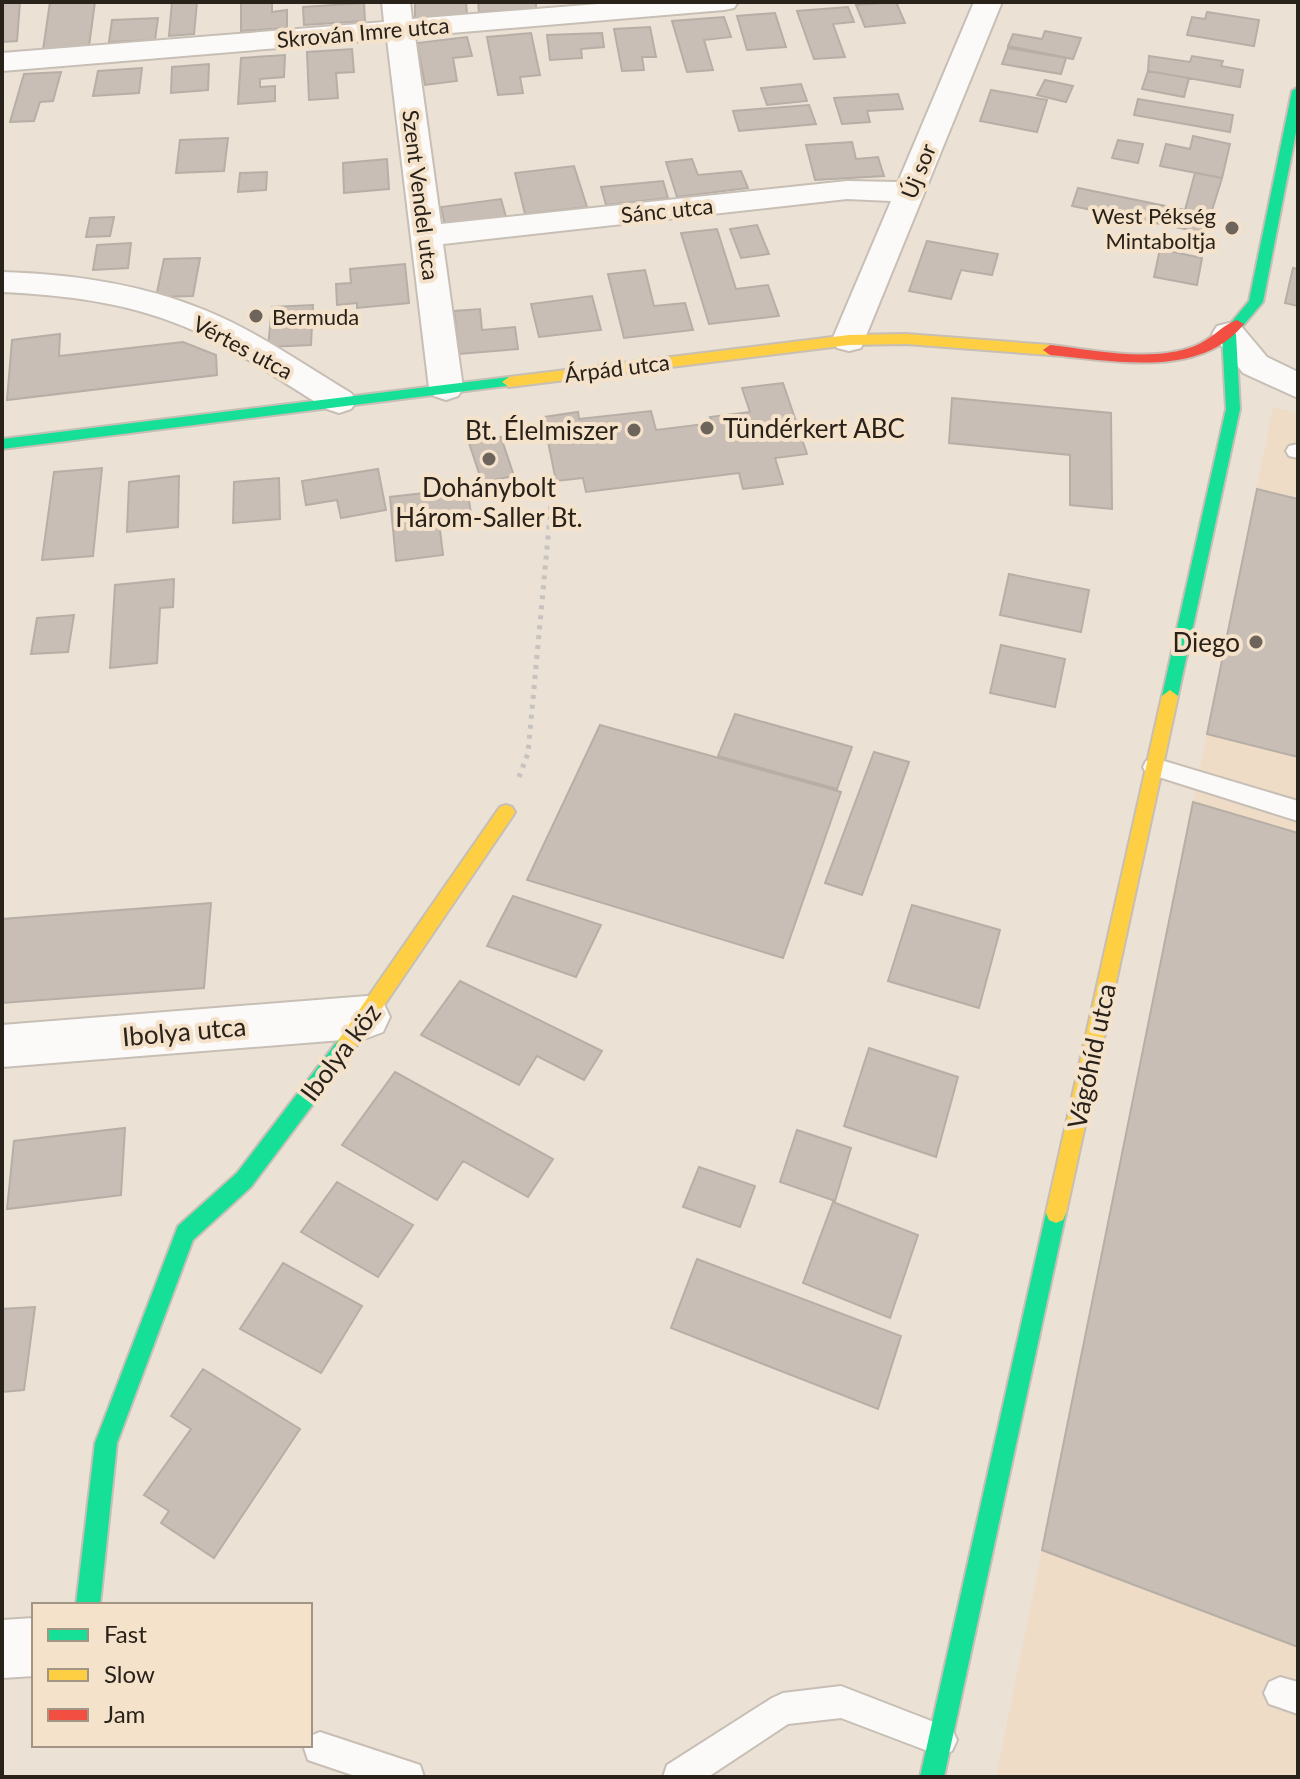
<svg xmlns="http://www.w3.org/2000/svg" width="1300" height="1779" viewBox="0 0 1300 1779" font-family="Lato,sans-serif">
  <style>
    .built { fill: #eedcc7 }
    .building { fill: #c8beb6; stroke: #b7aea6; stroke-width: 2 }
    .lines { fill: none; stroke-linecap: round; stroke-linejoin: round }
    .lane-casing { stroke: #c7bfb5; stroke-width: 4 }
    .street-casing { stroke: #c7bfb5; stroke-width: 4 }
    .fast-casing { stroke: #c7bfb5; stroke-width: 4 }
    .slow-casing { stroke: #c7bfb5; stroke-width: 4 }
    .jam-casing { stroke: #c7bfb5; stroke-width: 4 }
    .path { stroke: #c7c3bf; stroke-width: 5; stroke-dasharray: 4 6; stroke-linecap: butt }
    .lane { fill: #fcfaf9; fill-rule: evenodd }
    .street { fill: #fcfaf9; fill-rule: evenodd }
    .fast { fill: #16e098; fill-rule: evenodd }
    .slow { fill: #ffcf43; fill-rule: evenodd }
    .jam { fill: #f24e42; fill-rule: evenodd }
    .poi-dot { fill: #6d655b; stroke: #f5e2cb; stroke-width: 3 }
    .labels { text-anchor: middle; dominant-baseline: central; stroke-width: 8; stroke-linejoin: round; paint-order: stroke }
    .far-street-label { font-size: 22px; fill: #29221a; stroke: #f5e2cb }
    .far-poi-label { font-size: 22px; fill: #29221a; stroke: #f5e2cb; text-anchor: end }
    .poi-label { font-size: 26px; fill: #29221a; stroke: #f5e2cb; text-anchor: end }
    .street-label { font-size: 26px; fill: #29221a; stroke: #f5e2cb }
  </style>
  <rect width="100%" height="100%" fill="#ebe1d5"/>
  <path class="built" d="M1273,407L1298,413V1777H996Z"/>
  <path class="building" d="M2,2H20L17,41L2,42Z
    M50,2H95L89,46L43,50Z
    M172,2H197L194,34L169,36Z
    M241,2H272V12L287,10V28L241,31Z
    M415,2H466L467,15L415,18Z
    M478,2H536V9L479,12Z
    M896,2L905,23L865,27L856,5Z
    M364,3L365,21L304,25L303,7Z
    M848,7L854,22L833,24L845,57L814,59L797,11Z
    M1207,12L1259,20L1254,46L1187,35L1192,17L1205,19Z
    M775,13L786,47L747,50L737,16Z
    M724,17L731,37L704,40L713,70L687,72L672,21Z
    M158,18L155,40L109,42L112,20Z
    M650,27L656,57H642L644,70L622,71L614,29Z
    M1045,31L1081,38L1073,59L1008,46L1013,34L1042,39Z
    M531,33L540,75L520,77L523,93L498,95L487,37Z
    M602,33L604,47L581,49L582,58L550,60L547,35Z
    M467,37L472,56L453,58L457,81L425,85L417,43Z
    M1008,48L1066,58L1061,74L1002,64Z
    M352,49L354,72L336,73L338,98L309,100L307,52Z
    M285,55L284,77L260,79V87L275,86V101L238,104L241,58Z
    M1149,56L1190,62L1192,56L1223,61L1221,66L1243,70L1240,87L1148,71Z
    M209,64L208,90L171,93L172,67Z
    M142,68L139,93L93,96L98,71Z
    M1148,71L1189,78L1184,97L1142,89Z
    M61,72L53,101L40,102L34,121L10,122L24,74Z
    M1045,80L1073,86L1066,102L1037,95Z
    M801,84L807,101L767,105L761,88Z
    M991,90L1047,100L1037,132L980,121Z
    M898,94L903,109L867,111L870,122L842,124L834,98Z
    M1138,99L1233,115L1230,132L1134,115Z
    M809,105L816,124L739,131L733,111Z
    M1193,136L1230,144L1222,178L1160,166L1166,144L1190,149Z
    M228,138L224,171L176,173L180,140Z
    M1118,140L1143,144L1138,163L1112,158Z
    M852,142L856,159L878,157L884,176L815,180L806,145Z
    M387,159L389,189L344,193L343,163Z
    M692,159L698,175L741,171L748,188L677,197L666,162Z
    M574,166L587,207L525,214L515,173Z
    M267,172L266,190L238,192L240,173Z
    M1195,173L1222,178L1205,233L1072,206L1078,188L1185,210Z
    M663,181L668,198L606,205L601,187Z
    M501,199L506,217L445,225L441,207Z
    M114,217L110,236L86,237L90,218Z
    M757,225L769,254L741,258L730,229Z
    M717,229L736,289L768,285L779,316L709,324L681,233Z
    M927,241L998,254L992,275L961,270L951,299L909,291Z
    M131,243L128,268L93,270L97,245Z
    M1160,249L1202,258L1197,285L1154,277Z
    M200,258L193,296L156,297L164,259Z
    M405,264L409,303L357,308V303L337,305L336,284L351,283L350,269Z
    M1293,268L1298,269V306L1285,303Z
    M645,270L654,306L685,303L693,330L624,338L608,274Z
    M592,296L601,330L539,337L531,304Z
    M313,305L311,345L268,347L272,307Z
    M480,309L482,330L515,327L518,349L459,354L454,311Z
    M60,334L59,356L183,342L216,355L217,375L7,400L12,340Z
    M783,383L807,454L775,458L783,484L743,489L739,473L586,492L583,478L556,481L543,417L578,412L579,419L651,411L656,430L713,423L710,417L750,412L742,388Z
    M952,398L1111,413L1112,509L1070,505V455L949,443Z
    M501,437L514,476L482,482L469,443Z
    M102,468L93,556L42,560L54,472Z
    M378,469L386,510L341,518L337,500L306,505L302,481Z
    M179,476L178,527L127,532L129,482Z
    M279,478L280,519L233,523L234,482Z
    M467,488L473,526L440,530L443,555L396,561L390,497Z
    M1257,489L1298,499V757L1207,734Z
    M1009,574L1089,590L1081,632L1000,615Z
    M174,579L173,607L160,608L157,663L110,668L115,585Z
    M74,615L68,652L31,654L37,618Z
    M1001,645L1065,659L1055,707L990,693Z
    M735,714L852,747L837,789L718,756Z
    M600,725L841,792L783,958L527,880Z
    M874,752L909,762L862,895L825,883Z
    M1193,802L1298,833V1647L1042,1550Z
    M513,896L601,925L576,977L487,946Z
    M211,903L204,988L2,1003V919Z
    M912,905L1000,930L979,1008L888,981Z
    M460,981L602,1051L584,1080L537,1056L519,1085L421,1035Z
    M869,1048L958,1077L936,1157L844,1126Z
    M395,1072L553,1159L528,1197L463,1161L437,1200L342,1145Z
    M125,1128L121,1195L7,1209L14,1141Z
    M797,1130L851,1148L835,1201L780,1182Z
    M699,1167L755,1186L740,1227L683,1207Z
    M337,1182L413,1225L378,1277L301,1232Z
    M833,1202L918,1235L890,1318L803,1283Z
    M697,1259L901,1336L878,1409L671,1328Z
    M283,1263L362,1306L321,1373L240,1329Z
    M35,1307L24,1390L2,1392V1309Z
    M203,1369L300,1429L214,1558L161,1523L169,1511L144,1495L191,1429L171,1416Z"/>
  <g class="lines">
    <defs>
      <path id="lane" d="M1298,444V458L1289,456L1286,451L1289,446Z
        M1154,758L1298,801V821L1146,773L1143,767L1146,761Z
        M1280,1677L1298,1682V1714L1269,1704L1264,1693L1269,1682Z
        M841,1686L952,1729L957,1740L952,1751L941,1756L841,1718L788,1724L708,1777H663L667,1765L772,1698L783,1693Z
        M320,1732L420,1765L424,1777H358L308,1760L304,1748L310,1745V1736Z"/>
      <path id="street" d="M382,2H410L412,19L623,2H738L734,8L724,10L415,36L441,224L847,181L898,182L974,2H1002L861,348L849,351L837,348L832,340L891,201L847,199L443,244L463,388L458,396L446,400L434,396L429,388L387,39L2,71V53L384,22Z
        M2,272C72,274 142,284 207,311C258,332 304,365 351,393L357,401L351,409L339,413L327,409C280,381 234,347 183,326C125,302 64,295 2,292Z
        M1229,323L1241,326L1267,357L1298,372V398L1243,373L1212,334L1217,326Z
        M367,996L383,1002L390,1017L383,1032L367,1038L2,1067V1025Z
        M34,1618V1676L2,1678V1620Z"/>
      <path id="fast" d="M1298,87V122L1263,302L1242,327L1237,328L1230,324L1249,301L1292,91Z
        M1229,329L1236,334L1240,409L1178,696L1170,702L1162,696L1226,409L1222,334Z
        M509,377L514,379V385L2,449V439Z
        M346,1036L353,1039L356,1045L353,1051L251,1187L193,1240L117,1443L100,1605H76L95,1443L178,1226L237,1173L339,1039Z
        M1056,1203L1063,1206L1066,1213L944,1777H920L1046,1213L1049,1206Z"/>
      <path id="slow" d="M906,334L1050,345L1057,350L1050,355L906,344L849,345L509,387L502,382L509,377L849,335Z
        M1170,690L1178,696L1066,1213L1063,1220L1056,1223L1049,1220L1046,1213L1162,696Z
        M506,805L512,807L515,812L512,817L353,1051L346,1054L339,1051L336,1045L339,1039L500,807Z"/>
      <path id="jam" d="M1237,320L1244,324C1199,380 1112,360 1050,355L1043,350L1050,345C1095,350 1151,363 1195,346C1211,340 1222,325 1237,320Z"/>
    </defs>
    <use href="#lane" class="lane-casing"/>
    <use href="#street" class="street-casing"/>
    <use href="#fast" class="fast-casing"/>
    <use href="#slow" class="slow-casing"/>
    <use href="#jam" class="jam-casing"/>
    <path class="path" d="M519,777L528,753L553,483"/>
    <use href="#lane" class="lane"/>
    <use href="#street" class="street"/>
    <use href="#fast" class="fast"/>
    <use href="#slow" class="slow"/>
    <use href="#jam" class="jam"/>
  </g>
  <g class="poi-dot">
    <circle cx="1232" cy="228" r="8"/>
    <circle cx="256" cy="316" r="8"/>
    <circle cx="707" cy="428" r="8"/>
    <circle cx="634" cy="430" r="8"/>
    <circle cx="489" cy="459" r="8"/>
    <circle cx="1256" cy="642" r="8"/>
  </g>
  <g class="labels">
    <g class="far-street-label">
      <text transform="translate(363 32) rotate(-5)">Skrován Imre utca</text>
      <text transform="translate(918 171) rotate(-68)">Új sor</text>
      <text transform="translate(421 195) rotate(83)">Szent Vendel utca</text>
      <text transform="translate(667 210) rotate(-6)">Sánc utca</text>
      <text transform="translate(243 347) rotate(28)">Vértes utca</text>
      <text transform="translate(617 368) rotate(-7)">Árpád utca</text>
    </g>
    <g class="far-poi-label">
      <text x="1216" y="215">West Pékség<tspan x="1216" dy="25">Mintaboltja</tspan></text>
      <text x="272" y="316" text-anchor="start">Bermuda</text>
    </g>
    <g class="poi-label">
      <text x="723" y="428" text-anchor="start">Tündérkert ABC</text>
      <text x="618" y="430">Bt. Élelmiszer</text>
      <text x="489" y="487" text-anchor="middle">Dohánybolt<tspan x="489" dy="30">Három-Saller Bt.</tspan></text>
      <text x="1240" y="642">Diego</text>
    </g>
    <g class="street-label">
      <text transform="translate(184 1031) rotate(-5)">Ibolya utca</text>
      <text transform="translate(340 1052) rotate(-53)">Ibolya köz</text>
      <text transform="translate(1091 1056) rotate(-78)">Vágóhíd utca</text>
    </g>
  </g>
  <rect width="1300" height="1779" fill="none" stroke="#29221a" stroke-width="8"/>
  <rect x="32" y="1603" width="280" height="144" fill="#f5e2cb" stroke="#a39584" stroke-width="2"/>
  <rect x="48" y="1629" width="40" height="12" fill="#16e098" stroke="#a39584" stroke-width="2"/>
  <text x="104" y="1643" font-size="24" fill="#29221a">Fast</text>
  <rect x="48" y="1669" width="40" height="12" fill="#ffcf43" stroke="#a39584" stroke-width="2"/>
  <text x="104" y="1683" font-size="24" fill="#29221a">Slow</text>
  <rect x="48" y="1709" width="40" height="12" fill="#f24e42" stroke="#a39584" stroke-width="2"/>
  <text x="104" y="1723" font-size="24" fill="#29221a">Jam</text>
</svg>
